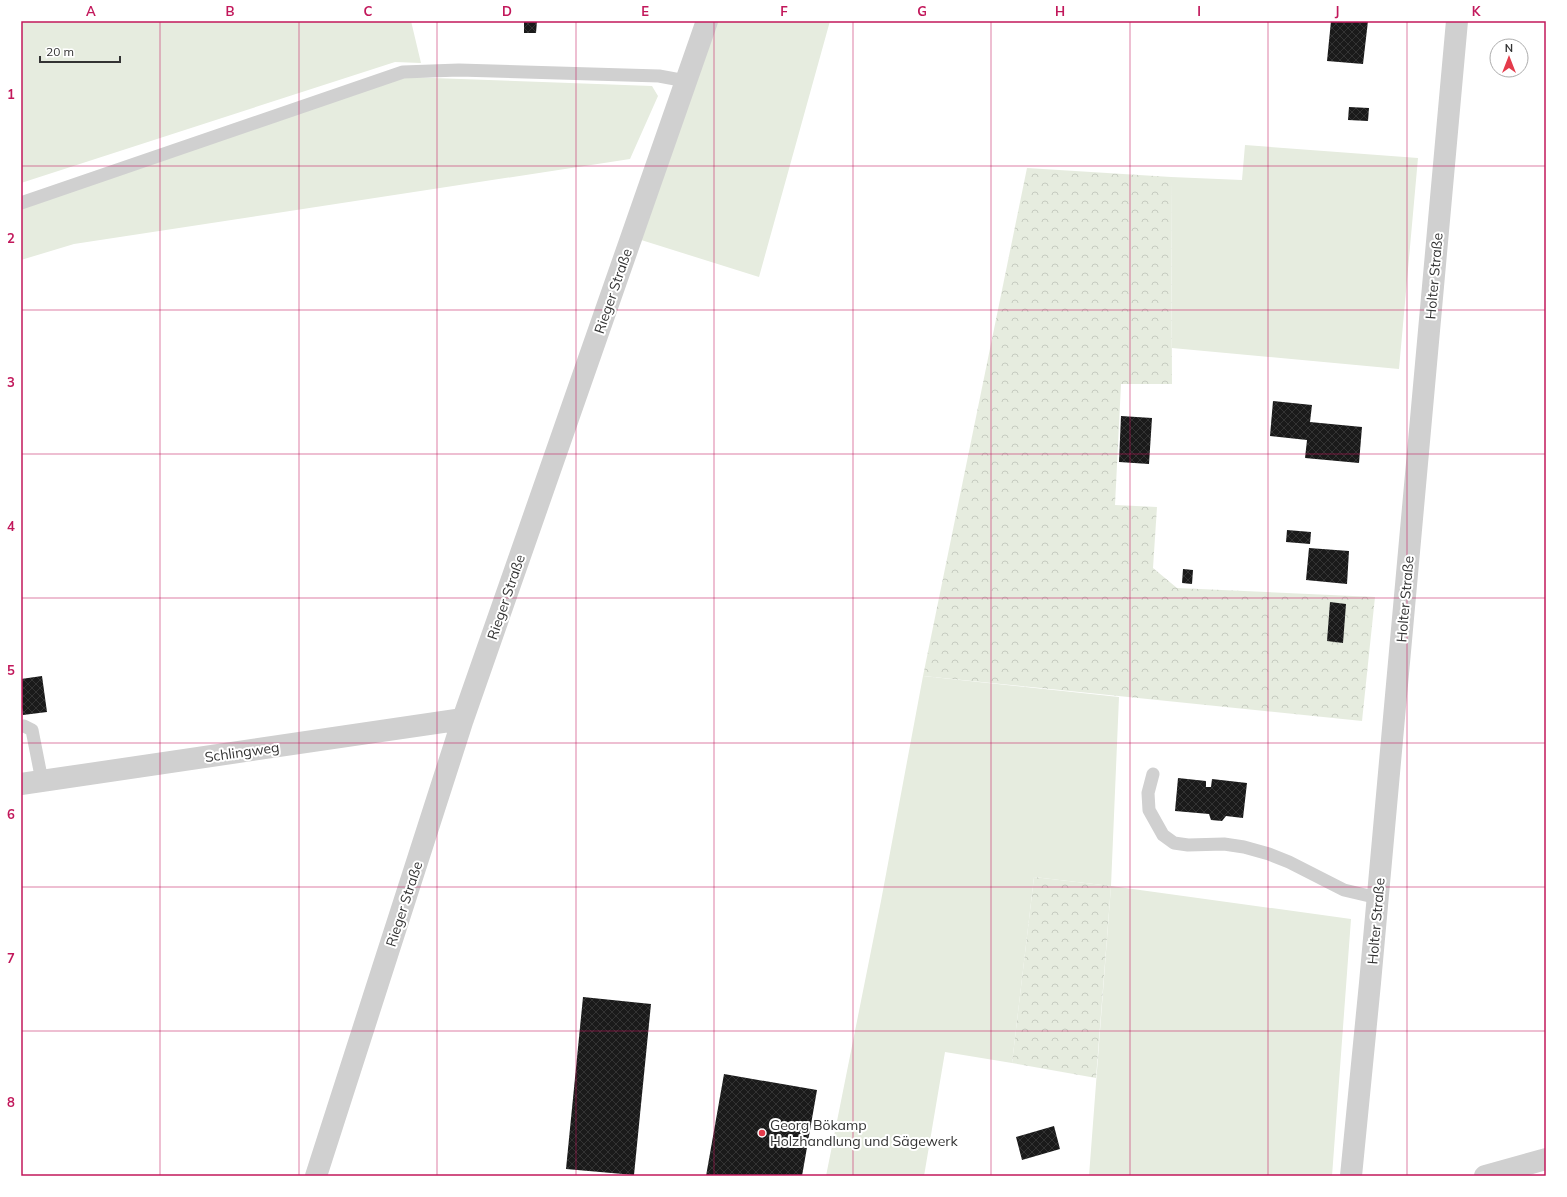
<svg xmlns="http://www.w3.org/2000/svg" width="1567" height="1197" viewBox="0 0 1567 1197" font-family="Mulish,sans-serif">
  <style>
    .grass { fill: #e6ecdf }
    .forest { fill: url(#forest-crowns) }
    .building { fill: url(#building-cross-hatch) }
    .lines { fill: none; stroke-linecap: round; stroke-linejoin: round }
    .lane { stroke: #d0d0d0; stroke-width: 13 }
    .street { stroke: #d0d0d0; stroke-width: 22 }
    .grid { fill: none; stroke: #c2185b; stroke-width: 1; stroke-opacity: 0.55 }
    .poi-dot { fill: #e43b4b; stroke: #fff; stroke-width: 1.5 }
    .labels { text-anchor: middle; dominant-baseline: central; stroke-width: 4; stroke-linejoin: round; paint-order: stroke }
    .street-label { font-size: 14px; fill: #333; stroke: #fff }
    .poi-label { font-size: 14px; fill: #333; stroke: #fff; text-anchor: start }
    .neatline { fill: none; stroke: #c2185b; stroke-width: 1.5 }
    .grid-label { font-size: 13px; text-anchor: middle; font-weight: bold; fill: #c2185b }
  </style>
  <defs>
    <pattern id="forest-crowns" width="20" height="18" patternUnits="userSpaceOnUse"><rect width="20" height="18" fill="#e6ecdf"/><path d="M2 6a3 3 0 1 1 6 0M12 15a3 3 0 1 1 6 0" fill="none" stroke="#c6cbc0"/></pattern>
    <pattern id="building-cross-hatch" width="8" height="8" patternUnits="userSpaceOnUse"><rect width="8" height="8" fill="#1a1a1a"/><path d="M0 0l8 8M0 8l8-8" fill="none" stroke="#333"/></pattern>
  </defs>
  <rect width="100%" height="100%" fill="#fff"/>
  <path class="grass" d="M21,21H411L421,63L395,62L21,183Z
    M715,21H830L759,277L638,239Z
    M404,77L652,86L658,96L630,159L74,244L21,260V208Z
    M1245,145L1418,158L1399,369L1172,348L1171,177L1242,180Z
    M923,676L1119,697L1111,886L1351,919L1332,1176H1089L1111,886L1034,877L1012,1063L945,1052L924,1176H826L881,901Z"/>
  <path class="forest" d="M1027,168L1171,177L1172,384H1121L1115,505L1157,507L1153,568L1177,588L1375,597L1362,721L923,676Z
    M1034,877L1111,886L1096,1078L1012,1063Z"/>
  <path class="building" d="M524,21H537L536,33H524Z
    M1331,21H1368L1363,64L1327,61Z
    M1349,107L1369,108L1368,121L1348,120Z
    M1273,401L1312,405L1310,422L1362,427L1359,463L1305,458L1307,440L1270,436Z
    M1121,416L1152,418L1149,464L1119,462Z
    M1287,530L1311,532L1310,544L1286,542Z
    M1309,548L1349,551L1347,584L1306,580Z
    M1183,569L1193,570L1192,584L1182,583Z
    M1330,602L1346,604L1343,643L1327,641Z
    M42,676L47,712L23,715L21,700V679Z
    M1178,778L1206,781V787H1211L1212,779L1247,783L1243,818L1226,816L1222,821L1211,820L1209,814L1175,811Z
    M583,997L651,1004L634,1175L566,1169Z
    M724,1074L817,1090L802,1176H706Z
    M1054,1126L1060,1149L1022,1160L1016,1137Z"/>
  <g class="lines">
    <path class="lane" d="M21,203L403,72L459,70L659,76L686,81
      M21,726H24L32,730L42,781
      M1153,774L1148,793L1149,810L1163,835L1174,843L1188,845L1224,844L1244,847L1269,854L1289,862L1344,890L1378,898"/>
    <path class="street" d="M21,784L463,719
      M316,1176L463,719L707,21
      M1351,1176L1370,983L1457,21
      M1485,1176L1546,1159"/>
  </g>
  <path class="grid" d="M160,21V1176M299,21V1176M437,21V1176M576,21V1176M714,21V1176M853,21V1176M991,21V1176M1130,21V1176M1268,21V1176M1407,21V1176M21,166H1546M21,310H1546M21,454H1546M21,598H1546M21,743H1546M21,887H1546M21,1031H1546"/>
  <circle class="poi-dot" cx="762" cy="1133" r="4"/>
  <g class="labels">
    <g class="street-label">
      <text transform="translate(1434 276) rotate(-85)">Holter Straße</text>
      <text transform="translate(613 291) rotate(-71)">Rieger Straße</text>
      <text transform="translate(506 597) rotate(-71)">Rieger Straße</text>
      <text transform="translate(1405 599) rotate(-85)">Holter Straße</text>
      <text transform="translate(242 752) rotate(-8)">Schlingweg</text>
      <text transform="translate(404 904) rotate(-72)">Rieger Straße</text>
      <text transform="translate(1376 921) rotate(-85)">Holter Straße</text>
    </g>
    <g class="poi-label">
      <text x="770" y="1125">Georg Bökamp<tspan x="770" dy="16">Holzhandlung und Sägewerk</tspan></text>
    </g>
  </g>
  <rect width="1567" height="1197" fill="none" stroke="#ffffff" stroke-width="44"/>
  <g transform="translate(1509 58)"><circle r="19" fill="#ffffff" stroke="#adadad"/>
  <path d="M0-3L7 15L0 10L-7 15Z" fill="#e43b4b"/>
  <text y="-6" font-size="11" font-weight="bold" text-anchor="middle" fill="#333333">N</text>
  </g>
  <path d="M40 56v6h80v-6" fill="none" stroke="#333333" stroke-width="2"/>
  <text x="46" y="56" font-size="12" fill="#333333" stroke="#ffffff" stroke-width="3" paint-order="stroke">20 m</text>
  <rect x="22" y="22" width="1523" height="1153" class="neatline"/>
  <g class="grid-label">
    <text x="91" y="16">A</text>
    <text x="230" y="16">B</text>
    <text x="368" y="16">C</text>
    <text x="507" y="16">D</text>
    <text x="645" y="16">E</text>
    <text x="784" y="16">F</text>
    <text x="922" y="16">G</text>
    <text x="1060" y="16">H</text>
    <text x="1199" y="16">I</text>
    <text x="1337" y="16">J</text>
    <text x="1476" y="16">K</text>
    <text x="11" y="99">1</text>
    <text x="11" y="243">2</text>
    <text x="11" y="387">3</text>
    <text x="11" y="531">4</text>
    <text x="11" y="675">5</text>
    <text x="11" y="819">6</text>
    <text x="11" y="963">7</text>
    <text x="11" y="1107">8</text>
  </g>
</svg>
